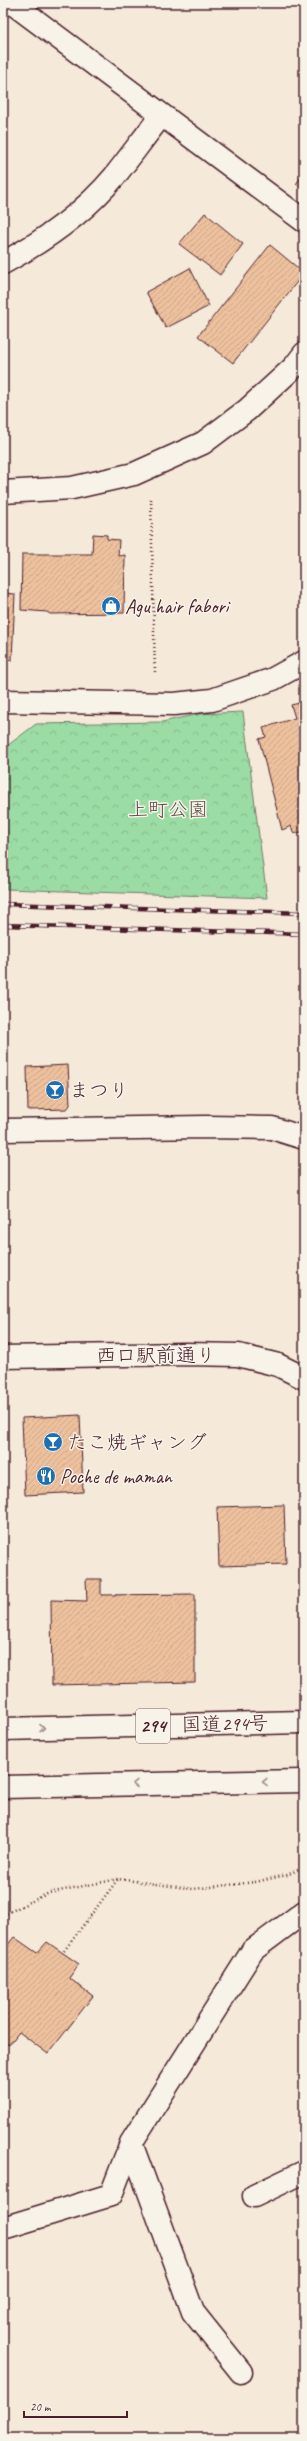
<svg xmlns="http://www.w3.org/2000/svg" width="307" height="2441" viewBox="0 0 307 2441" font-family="Caveat,'Klee One',sans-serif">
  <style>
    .forest { fill: url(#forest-crowns); stroke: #727d68 }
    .building { fill: url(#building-hatch); stroke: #4a1f2b }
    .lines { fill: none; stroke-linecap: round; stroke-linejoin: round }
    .minor-casing { stroke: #4a1f2b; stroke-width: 25 }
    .highway-casing { stroke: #4a1f2b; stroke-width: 25 }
    .path { stroke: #4a1f2b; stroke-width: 2.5; stroke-dasharray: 1 3; stroke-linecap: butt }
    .minor { stroke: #f7f3e8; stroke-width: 22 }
    .highway { stroke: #f7f3e8; stroke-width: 22 }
    .rail-casing { stroke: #4a1f2b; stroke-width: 4.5 }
    .rail { stroke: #f7f3e8; stroke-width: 3; stroke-dasharray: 9; stroke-linecap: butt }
    .oneway { stroke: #a0898a }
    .labels { text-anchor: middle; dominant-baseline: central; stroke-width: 3; stroke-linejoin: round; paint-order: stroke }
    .shield { fill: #f7f3e8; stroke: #7e5f64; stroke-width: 1 }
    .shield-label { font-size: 19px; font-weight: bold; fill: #4a1f2b }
    .poi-label { font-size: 20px; fill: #4a1f2b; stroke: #f7f3e8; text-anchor: start }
    .park-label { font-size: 20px; fill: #5e4e49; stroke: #f7f3e8 }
    .street-label { font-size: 20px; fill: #4a1f2b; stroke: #f7f3e8 }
  </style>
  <defs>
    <pattern id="forest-crowns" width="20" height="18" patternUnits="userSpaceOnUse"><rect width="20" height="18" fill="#9bdba4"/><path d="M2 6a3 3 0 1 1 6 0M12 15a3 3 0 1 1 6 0" fill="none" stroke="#87bc8d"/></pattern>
    <pattern id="building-hatch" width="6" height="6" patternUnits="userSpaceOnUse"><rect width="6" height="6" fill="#edc19d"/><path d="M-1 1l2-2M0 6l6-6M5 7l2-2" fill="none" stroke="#cda587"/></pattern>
  </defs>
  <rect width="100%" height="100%" fill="#f5e9d9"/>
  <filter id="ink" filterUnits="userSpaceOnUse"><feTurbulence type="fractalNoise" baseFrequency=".025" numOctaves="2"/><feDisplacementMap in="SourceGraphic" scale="8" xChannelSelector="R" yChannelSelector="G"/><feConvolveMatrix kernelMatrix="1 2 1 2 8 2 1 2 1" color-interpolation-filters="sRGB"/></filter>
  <g filter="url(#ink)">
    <path class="forest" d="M243,712L267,898L5,889L3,749L36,724L162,722L198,714Z"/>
    <path class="building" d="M304,173V189L296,184Z
      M205,213L243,244L220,275L179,244Z
      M270,245L304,273L233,363L198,336Z
      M190,268L209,306L166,328L146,292Z
      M93,534L107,535V539L119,540L118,556L125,555L124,613L50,614L47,612L21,610L22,554H92Z
      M3,593L15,594L12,660L3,659Z
      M304,702V831L294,834L291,826L282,830L259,739L266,737L263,728L295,718L291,705Z
      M68,1065L70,1105L67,1109L28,1110L27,1067Z
      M80,1415L83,1492L25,1495L22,1418Z
      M284,1505L286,1564L219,1566L217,1507Z
      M86,1579H101V1595L195,1594V1682L52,1685L51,1600L87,1601Z
      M14,1937L37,1953L47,1942L79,1964L69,1978L93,1996L48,2054L19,2032L9,2045L3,2041V1951Z"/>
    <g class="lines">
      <defs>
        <path id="minor" d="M12,3L304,221
          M3,263C44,241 84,213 114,177C130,157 145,136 161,116
          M3,492L72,488L134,474L203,443L247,410L294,367L304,354
          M3,701L174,704L212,700L273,679L304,662
          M3,1130L205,1127L272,1128L304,1138
          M3,1357L186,1354L238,1355L278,1365L304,1378
          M131,2143L193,2312L241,2372
          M254,2196L304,2172
          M3,2228L111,2195L131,2143L253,1950L304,1912"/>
        <path id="highway" d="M3,1729L304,1722
          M3,1787L304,1781"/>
      </defs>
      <use href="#minor" class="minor-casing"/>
      <use href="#highway" class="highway-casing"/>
      <path class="path" d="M151,499L155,674
        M3,1915L49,1893L118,1879
        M64,1951L118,1879L193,1889L255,1882L287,1875L304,1867"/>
      <use href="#minor" class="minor"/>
      <use href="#highway" class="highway"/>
      <defs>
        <path id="rail" d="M3,904L304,913
          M3,925L304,934"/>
      </defs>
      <use href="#rail" class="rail-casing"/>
      <use href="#rail" class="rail"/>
    </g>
    <defs><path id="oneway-chevron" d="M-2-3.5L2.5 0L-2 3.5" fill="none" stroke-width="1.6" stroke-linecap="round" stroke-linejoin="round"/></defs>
    <g class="oneway">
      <use href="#oneway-chevron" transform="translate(42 1728) rotate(-1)"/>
      <use href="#oneway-chevron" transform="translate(265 1782) rotate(179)"/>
      <use href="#oneway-chevron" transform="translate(135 1784) rotate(179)"/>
    </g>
  </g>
  <defs>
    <symbol id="shop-disc" viewBox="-11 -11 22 22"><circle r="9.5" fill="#1f6fb2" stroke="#f7f3e8"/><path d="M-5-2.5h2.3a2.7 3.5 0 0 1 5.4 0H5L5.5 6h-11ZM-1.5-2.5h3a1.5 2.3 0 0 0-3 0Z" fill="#fff"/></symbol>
    <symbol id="bar-disc" viewBox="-11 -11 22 22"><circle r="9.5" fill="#1f6fb2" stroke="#f7f3e8"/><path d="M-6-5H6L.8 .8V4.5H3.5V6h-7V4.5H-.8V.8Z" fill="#fff"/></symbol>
    <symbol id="restaurant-disc" viewBox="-11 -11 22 22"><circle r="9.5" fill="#1f6fb2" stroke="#f7f3e8"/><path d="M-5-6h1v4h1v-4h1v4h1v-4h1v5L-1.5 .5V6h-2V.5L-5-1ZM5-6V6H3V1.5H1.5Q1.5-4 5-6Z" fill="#fff"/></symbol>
  </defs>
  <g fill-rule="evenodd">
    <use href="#shop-disc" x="100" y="595" width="22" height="22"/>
    <use href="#bar-disc" x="44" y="1079" width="22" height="22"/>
    <use href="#bar-disc" x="42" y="1431" width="22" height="22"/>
    <use href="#restaurant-disc" x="35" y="1465" width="22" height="22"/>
  </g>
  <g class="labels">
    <rect class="shield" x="136" y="1709" width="34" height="34" rx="3"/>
    <g class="shield-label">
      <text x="153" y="1726">294</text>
    </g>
    <g class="poi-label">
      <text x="125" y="606">Agu hair fabori</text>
      <text x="69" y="1090">まつり</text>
      <text x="67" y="1442">たこ焼ギャング</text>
      <text x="60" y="1476">Poche de maman</text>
    </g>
    <g class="park-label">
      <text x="168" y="809">上町公園</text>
    </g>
    <g class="street-label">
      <text x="156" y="1355">西口駅前通り</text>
      <text transform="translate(225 1724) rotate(-1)">国道294号</text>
    </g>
  </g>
  <rect width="307" height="2441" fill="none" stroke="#f7f3e8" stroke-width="16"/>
  <rect x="8" y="8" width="291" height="2425" fill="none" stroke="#4a1f2b" stroke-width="1.5" filter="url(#ink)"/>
  <path d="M24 2411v6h103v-6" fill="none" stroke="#4a1f2b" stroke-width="2"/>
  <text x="30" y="2411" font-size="12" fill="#4a1f2b" stroke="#f7f3e8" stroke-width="3" paint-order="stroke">20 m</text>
</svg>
